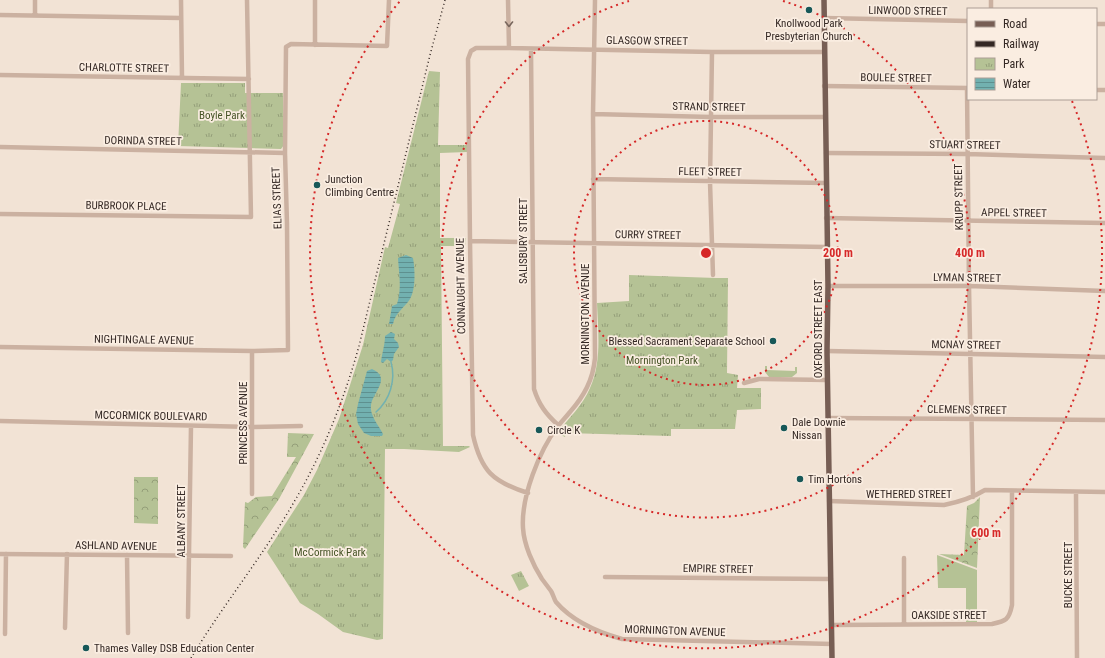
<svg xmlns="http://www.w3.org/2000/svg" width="1105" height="658" viewBox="0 0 1105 658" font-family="'Roboto Condensed',sans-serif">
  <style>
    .grass { fill: #b5c295 }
    .forest { fill: url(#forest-crowns) }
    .park { fill: url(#park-tufts) }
    .water { fill: url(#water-rules) }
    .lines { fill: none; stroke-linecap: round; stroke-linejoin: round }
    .stream { stroke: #72b1b0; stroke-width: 1.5 }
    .minor { stroke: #cbb1a1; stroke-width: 4.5 }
    .major { stroke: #775e54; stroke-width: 5.5 }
    .rail { stroke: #342824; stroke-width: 1.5; stroke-dasharray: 1 3; stroke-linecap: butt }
    .oneway { stroke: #78665c }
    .ring { fill: none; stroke: #d62828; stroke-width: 2; stroke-dasharray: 2 4 }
    .poi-dot { fill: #175858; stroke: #faede1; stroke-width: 1.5 }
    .labels { text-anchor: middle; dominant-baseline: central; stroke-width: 3.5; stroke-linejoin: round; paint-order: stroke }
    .street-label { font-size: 11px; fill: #342824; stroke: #faede1 }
    .poi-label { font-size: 11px; fill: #342824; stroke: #faede1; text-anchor: start }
    .park-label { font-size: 11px; fill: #465426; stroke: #faede1 }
    .centre { fill: #d62828; stroke: #faede1; stroke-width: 2 }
    .ring-label { font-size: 12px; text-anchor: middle; font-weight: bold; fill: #d62828; stroke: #faede1; stroke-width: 3.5; stroke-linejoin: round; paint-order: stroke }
  </style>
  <defs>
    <pattern id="forest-crowns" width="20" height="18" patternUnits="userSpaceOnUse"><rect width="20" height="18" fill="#b5c295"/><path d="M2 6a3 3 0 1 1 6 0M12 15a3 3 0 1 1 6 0" fill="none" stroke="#949e79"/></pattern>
    <pattern id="park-tufts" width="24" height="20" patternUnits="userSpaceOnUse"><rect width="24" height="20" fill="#b5c295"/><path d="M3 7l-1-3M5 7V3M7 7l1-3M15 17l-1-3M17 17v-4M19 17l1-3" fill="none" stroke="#949e79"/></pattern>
    <pattern id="water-rules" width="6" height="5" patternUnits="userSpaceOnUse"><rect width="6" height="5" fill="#72b1b0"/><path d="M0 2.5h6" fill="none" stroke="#5e908f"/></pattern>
  </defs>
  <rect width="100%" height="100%" fill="#f2e3d5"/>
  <path class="grass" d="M765,366H767V370L795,371V367H797V373L792,377H769L765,372Z
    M937,555L977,570V622H966V588H938Z"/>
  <path class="forest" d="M288,433L314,434L279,499L245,549L243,547L245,502L248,503L256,497L272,496L296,457H287Z
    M134,477H158V524L134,523Z
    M980,497L977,568L939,554L964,555L967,506L974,503Z"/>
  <path class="park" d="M429,71L440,72L438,145H467V152L440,153V238H466L465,246H441L443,446H469L470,447L459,452L404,449H385L383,639L377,640L343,632L318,614L300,603L267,552L304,495L317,470L339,419L363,345L385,247L388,248L400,204L396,203Z
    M181,83H245V93H283L284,145L281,149L178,146Z
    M629,275L716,278H728L727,373L738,375L737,388H761V409L737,410L735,429H671V436L566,433L565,437L557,433C568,419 583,405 590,388C602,362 598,331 597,303L629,301Z
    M521,571L529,586L519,591L511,575Z"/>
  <path class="water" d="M406,255L413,258C415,269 416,289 410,299C405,307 395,313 393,324H389L392,306L397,304C402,288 399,275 398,258Z
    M391,332L395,334L394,339L398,343L399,347L394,354L393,360L391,362L387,359L383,363L381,362C382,353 385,345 385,336Z
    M372,369C392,378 373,392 371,405C369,414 379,426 383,434L382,436H371L364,433L358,424L356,414L358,404L367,371Z"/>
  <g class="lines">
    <path class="stream" d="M376,412C390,400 396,380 391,362"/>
    <path class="minor" d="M35,0V15
      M181,0L182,78
      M315,0V45
      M508,0L509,48
      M595,0L593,114L595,358C593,380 584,396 570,412C566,417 562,421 558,426C539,451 521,497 523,528C524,545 533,565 542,579C545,583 548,587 551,591C553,594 554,599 556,602C573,622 597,632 622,639L832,644
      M991,0V9
      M0,15L181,18
      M824,18L968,21
      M1096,24H1105
      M531,49L534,389C539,405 546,414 558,425
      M712,52L710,182L713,275
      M0,75L249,79
      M824,86L968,88
      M967,88L969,286L973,497
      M1096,90H1105
      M593,114L711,117H825
      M0,147L285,153
      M826,153L967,154L1105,158
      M593,179L826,183
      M0,214L251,217L247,0
      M826,218L1105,223
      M470,241L827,247
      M828,286H969L1105,291
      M0,347L252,351L288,350L287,224L285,153L286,47L291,44L387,46L389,0
      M827,351L1105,357
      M744,383L759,379L827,380
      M828,418L1105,420
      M0,421L252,427L301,426
      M1076,492L1077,658
      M528,493C493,482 481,471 473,435L470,241L468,59L471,51L476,48H509L712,52H824
      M252,494V351
      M829,501L944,505C959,502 972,498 985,490L1105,492
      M0,554L231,556
      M127,555L128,633
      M904,558V624
      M605,577L831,579
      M188,617L191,426
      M832,625L992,624C1006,621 1009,620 1012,605V491
      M65,628L67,554
      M5,634L6,554"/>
    <path class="major" d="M824,0L828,286L827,351L832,658"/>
    <path class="rail" d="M191,658C223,605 263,556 294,502C323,453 344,400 359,346L430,55L445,0"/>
  </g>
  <defs><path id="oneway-chevron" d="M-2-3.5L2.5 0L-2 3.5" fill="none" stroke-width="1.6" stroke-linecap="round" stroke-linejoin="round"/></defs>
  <use class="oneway" href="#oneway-chevron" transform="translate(509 24) rotate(90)"/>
  <g class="ring">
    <circle cx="706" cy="253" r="132"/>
    <path d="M783 1A264 264 0 1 1 629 1"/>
    <path d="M1072 101A396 396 0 1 1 400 1"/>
  </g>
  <g class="poi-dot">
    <circle cx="809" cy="10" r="4"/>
    <circle cx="317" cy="185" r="4"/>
    <circle cx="773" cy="341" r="4"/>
    <circle cx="784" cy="428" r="4"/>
    <circle cx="539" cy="430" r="4"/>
    <circle cx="800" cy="479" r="4"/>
    <circle cx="86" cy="648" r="4"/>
  </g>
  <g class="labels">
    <g class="street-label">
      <text transform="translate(908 11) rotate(1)">LINWOOD STREET</text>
      <text transform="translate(647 41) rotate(1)">GLASGOW STREET</text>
      <text transform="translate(124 68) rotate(1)">CHARLOTTE STREET</text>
      <text transform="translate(896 78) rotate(1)">BOULEE STREET</text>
      <text transform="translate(709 107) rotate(1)">STRAND STREET</text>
      <text transform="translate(143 141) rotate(1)">DORINDA STREET</text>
      <text transform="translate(965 145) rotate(1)">STUART STREET</text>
      <text transform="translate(710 172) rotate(1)">FLEET STREET</text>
      <text transform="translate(959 197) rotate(-91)">KRUPP STREET</text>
      <text transform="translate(277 198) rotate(-92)">ELIAS STREET</text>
      <text transform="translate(126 206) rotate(1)">BURBROOK PLACE</text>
      <text transform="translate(1014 213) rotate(1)">APPEL STREET</text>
      <text transform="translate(648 235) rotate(1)">CURRY STREET</text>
      <text transform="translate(523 241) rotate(-90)">SALISBURY STREET</text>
      <text transform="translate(967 278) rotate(1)">LYMAN STREET</text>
      <text transform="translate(461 286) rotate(-91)">CONNAUGHT AVENUE</text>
      <text transform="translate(585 314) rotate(-90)">MORNINGTON AVENUE</text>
      <text transform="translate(818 329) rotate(-90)">OXFORD STREET EAST</text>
      <text transform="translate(144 340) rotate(1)">NIGHTINGALE AVENUE</text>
      <text transform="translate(966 345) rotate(1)">MCNAY STREET</text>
      <text transform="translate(967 410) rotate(1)">CLEMENS STREET</text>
      <text transform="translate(151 416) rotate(1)">MCCORMICK BOULEVARD</text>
      <text transform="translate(243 423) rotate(-90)">PRINCESS AVENUE</text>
      <text x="909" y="494">WETHERED STREET</text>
      <text transform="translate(181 521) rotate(-90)">ALBANY STREET</text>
      <text transform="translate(116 546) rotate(1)">ASHLAND AVENUE</text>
      <text transform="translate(718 569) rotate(1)">EMPIRE STREET</text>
      <text transform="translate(1068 575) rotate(-90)">BUCKE STREET</text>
      <text x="949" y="615">OAKSIDE STREET</text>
      <text transform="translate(675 631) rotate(2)">MORNINGTON AVENUE</text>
    </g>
    <g class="poi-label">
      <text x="809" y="23" text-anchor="middle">Knollwood Park<tspan x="809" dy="13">Presbyterian Church</tspan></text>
      <text x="325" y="179">Junction<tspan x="325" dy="13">Climbing Centre</tspan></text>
      <text x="765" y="341" text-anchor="end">Blessed Sacrament Separate School</text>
      <text x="792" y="422">Dale Downie<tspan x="792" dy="13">Nissan</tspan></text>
      <text x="547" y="430">Circle K</text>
      <text x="808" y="479">Tim Hortons</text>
      <text x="94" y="648">Thames Valley DSB Education Center</text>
    </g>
    <g class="park-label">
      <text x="222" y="115">Boyle Park</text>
      <text x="662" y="360">Mornington Park</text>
      <text x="330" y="552">McCormick Park</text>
    </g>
  </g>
  <circle cx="706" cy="253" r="6" class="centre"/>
  <g class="ring-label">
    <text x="838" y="257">200 m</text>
    <text x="970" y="257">400 m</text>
    <text x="986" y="537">600 m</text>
  </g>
  <rect x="967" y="8" width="130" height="92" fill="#faede1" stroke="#ab9e95"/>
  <rect x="975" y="21" width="20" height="6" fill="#775e54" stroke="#ab9e95"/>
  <text x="1003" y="28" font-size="12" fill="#342824">Road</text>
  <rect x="975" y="41" width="20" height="6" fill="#342824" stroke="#ab9e95"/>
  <text x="1003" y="48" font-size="12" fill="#342824">Railway</text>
  <rect x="975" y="58" width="20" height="12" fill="url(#park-tufts)" stroke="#ab9e95"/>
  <text x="1003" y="68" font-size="12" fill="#342824">Park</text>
  <rect x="975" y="78" width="20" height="12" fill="url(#water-rules)" stroke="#ab9e95"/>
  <text x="1003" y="88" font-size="12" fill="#342824">Water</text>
</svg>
